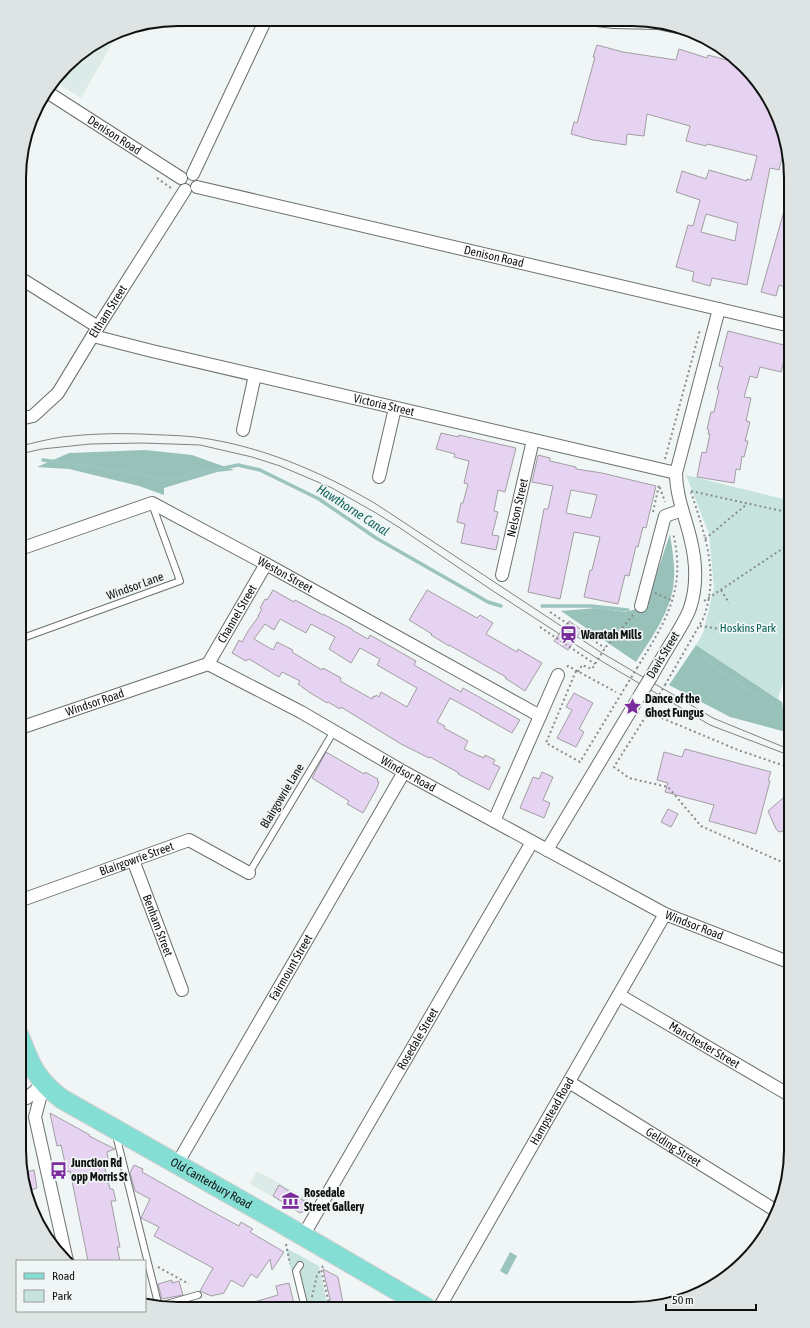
<svg xmlns="http://www.w3.org/2000/svg" width="810" height="1328" viewBox="0 0 810 1328" font-family="'Asap Condensed',sans-serif">
  <style>
    .built { fill: #dcebe8 }
    .green { fill: #c7e3de }
    .forest { fill: #98c1ba }
    .water { fill: #9ac4bd }
    .lines { fill: none; stroke-linecap: round; stroke-linejoin: round }
    .stream { stroke: #9ac4bd; stroke-width: 3.5 }
    .building { fill: #e6d3f1; stroke: #a19ea2; fill-rule: evenodd }
    .service-casing { stroke: #6b706f; stroke-width: 8 }
    .minor-casing { stroke: #6b706f; stroke-width: 14 }
    .primary-casing { stroke: #cfd0d0; stroke-width: 21 }
    .path { stroke: #878b8b; stroke-width: 2; stroke-dasharray: 2 3; stroke-linecap: butt }
    .service { stroke: #fff; stroke-width: 6 }
    .minor { stroke: #fff; stroke-width: 12 }
    .primary { stroke: #85ded4; stroke-width: 19 }
    .tram { stroke: #808383; stroke-width: 1 }
    .minor-bridge-casing { stroke: #6b706f; stroke-width: 14; stroke-linecap: butt }
    .path-bridge { stroke: #878b8b; stroke-width: 2; stroke-dasharray: 2 3; stroke-linecap: butt }
    .minor-bridge { stroke: #fff; stroke-width: 12 }
    .labels { text-anchor: middle; dominant-baseline: central; stroke-width: 3.5; stroke-linejoin: round; paint-order: stroke }
    .street-label { font-size: 12px; fill: #101212; stroke: #f0f6f5 }
    .park-label { font-size: 12px; fill: #086057; stroke: #f0f6f5 }
    .poi-label { font-size: 12px; font-weight: bold; fill: #101212; stroke: #f0f6f5; text-anchor: start }
    .water-label { font-size: 13px; font-style: italic; fill: #12655c; stroke: #f0f6f5 }
    .rim { fill: none; stroke: #101212; stroke-width: 2 }
  </style>
  <rect width="100%" height="100%" fill="#f0f6f5"/>
  <path class="built" d="M120,30L81,98L55,81L73,59L117,31Z
    M257,1171L308,1199L300,1213L250,1184Z"/>
  <path class="green" d="M686,475L791,501V655L778,699L696,645L703,633L714,588L709,534Z
    M286,1248L319,1266L328,1308H309L299,1268L291,1270Z"/>
  <path class="forest" d="M145,450L192,455L234,470L217,472L164,488V495L139,486L69,469L37,467L69,453Z
    M670,534C672,549 675,563 674,578C673,609 652,637 636,662L561,611L596,608L627,612L646,605Z
    M696,645L782,702L786,732L730,717L669,685Z"/>
  <path class="water" d="M510,1252L517,1256L507,1275L500,1271Z"/>
  <g class="lines">
    <path class="stream" d="M43,460L122,471L167,480L238,465L260,470L319,499L376,538L488,602L501,606
      M542,606H591L628,610
      M703,657L746,689L772,703"/>
  </g>
  <path class="building" d="M597,45L623,52L676,60L679,49L707,58L708,55L734,62L735,58L758,81L779,117L785,146L779,170L770,168L747,285L712,278L710,286L692,281L694,272L676,267L688,225L693,226L700,200L676,192L682,171L706,179L709,170L747,181V179L751,180L757,156L707,144L706,146L686,141L690,126L647,114L644,136L627,134L626,145L593,140L571,134L574,122L577,123L595,57H593ZM706,214L738,223L735,241L701,232Z
    M788,197L791,198V289L779,285L776,296L761,292Z
    M728,331L788,346L781,372L760,367L757,378L750,376L744,397L751,398L746,421L750,422L745,441H748L744,457L742,456L740,470L736,469L734,483L697,477L702,452L706,453L710,434H708L709,430L707,429L711,412H714L719,390L717,389L723,367L719,366Z
    M441,433L459,437V435L516,448L505,492L498,490L494,511L498,512L492,535L499,536L496,550L461,543L465,524L457,522L461,503H463L468,484L464,483L469,461L454,457L455,454L436,449Z
    M538,455L550,458V461L576,467V469L602,473L656,486L646,528L643,527L638,547L636,546L629,576L625,575L618,604L584,597L590,570H592L600,537L574,532L560,599L528,592L544,509H548L553,486L532,482ZM571,490L597,495L591,518L566,513Z
    M273,590L294,602L295,600L323,615V614L352,629V630L368,639L370,635L416,661L414,665L461,692L463,688L520,720L512,733L480,715H481L450,698L437,722L445,726L444,728L468,741L464,749L484,758L485,755L495,760L493,764L500,767L489,790L458,774L459,773L430,757L429,758L401,744L341,707L340,709L328,702L327,703L309,692L298,684L300,681L282,672L279,677L249,659L246,661L232,653L239,640L242,642L248,631L259,616H258L262,609L260,608L265,599L267,600ZM280,619L306,633L311,624L335,637L329,649L351,663L360,648L380,659L377,665L417,688L407,707L381,692L379,697L376,695L375,697L373,696L372,699L340,681L341,678L323,668L322,670L292,652L293,650L277,642L273,650L254,639L265,624L274,630Z
    M427,590L477,618L480,615L493,623L486,634L517,652L518,649L542,663L525,691L505,678L506,677L449,645V646L431,635L432,634L409,620Z
    M569,621L582,630L568,650L554,641Z
    M574,693L593,703L579,729L584,732L576,747L557,738L572,710L566,707Z
    M685,749L771,772L768,780L770,781L756,834L709,821L714,805L665,792L668,783L657,780L664,752L682,757Z
    M326,752L364,774L365,772L378,779L377,781L379,782L377,788L363,813L347,804L349,801L312,778Z
    M542,772L553,777L543,800L550,803L544,818L520,808L533,777L539,779Z
    M786,797L791,798V829L779,832L776,829L768,811L783,798Z
    M668,809L678,814L671,827L661,822Z
    M50,1113L90,1135L89,1136L115,1149L107,1152L109,1163L104,1164L110,1189H113L116,1201H111L120,1247H117L120,1261H88L70,1171L67,1172L61,1145L57,1146Z
    M134,1165L143,1169L142,1172L213,1212L239,1226L241,1222L253,1229L250,1232L284,1252L272,1270L270,1259L257,1278L251,1274L243,1287L231,1280L224,1293L211,1296L200,1291L213,1268L154,1236L159,1227L141,1218L150,1199L135,1191L130,1173Z
    M34,1170L37,1188L27,1191L23,1173Z
    M279,1185L309,1204L305,1211L300,1213L273,1196Z
    M323,1269L338,1277L344,1308H332Z
    M172,1280V1283L179,1281L183,1295L162,1299L158,1284Z
    M289,1283L295,1308H245L244,1305L278,1295L276,1286Z"/>
  <g class="lines">
    <defs>
      <path id="service" d="M20,639L180,581L152,504
        M249,873L334,731
        M116,1135L159,1307
        M300,1265L296,1271L305,1308
        M156,1307L198,1295"/>
      <g id="minor">
        <path d="M597,20L614,22L658,23L677,27"/>
        <path id="s1" d="M47,92L181,178"/>
        <path d="M193,174L266,19"/>
        <path id="s2" d="M197,187L791,326"/>
        <path d="M20,278L98,327"/>
        <path id="s3" d="M93,336L152,351L676,473"/>
        <path id="s4" d="M20,419L33,416L58,393L98,327L185,190"/>
        <path d="M243,430L255,375"/>
        <path d="M379,477L395,408"/>
        <path id="s5" d="M20,549L152,503L266,564L540,716"/>
        <path id="s6" d="M502,575L533,440"/>
        <path d="M641,606L665,516L682,510"/>
        <path id="s7" d="M208,664L266,564"/>
        <path d="M651,677C659,663 667,649 676,635C681,626 687,617 690,608C697,587 696,562 691,541C686,518 676,497 676,473L719,309"/>
        <path id="s8" d="M20,728L208,664L301,712L404,772L665,914L791,963"/>
        <path d="M494,821L558,675"/>
        <path d="M547,850L640,695"/>
        <path id="s9" d="M133,860L182,990"/>
        <path id="s10" d="M19,901L189,840L249,873"/>
        <path id="s11" d="M619,995L791,1096"/>
        <path id="s12" d="M569,1082L778,1212"/>
        <path d="M44,1083L35,1117L67,1261"/>
        <path d="M19,1100L27,1098L44,1083"/>
        <path id="s13" d="M177,1164L404,772"/>
        <path id="s14" d="M303,1236L532,842"/>
        <path d="M728,1277L731,1274"/>
        <path id="s15" d="M439,1308L665,914"/>
      </g>
      <g id="primary">
        <path id="s16" d="M19,1035C30,1064 36,1080 62,1099L281,1223L427,1308"/>
      </g>
    </defs>
    <use href="#service" class="service-casing"/>
    <use href="#minor" class="minor-casing"/>
    <use href="#primary" class="primary-casing"/>
    <path class="path" d="M157,178L171,188
      M665,459L700,330
      M691,491L791,513
      M653,512L659,485L665,502
      M705,539L747,504
      M721,590L729,603
      M655,593L673,601
      M704,601L791,543
      M550,612L605,648
      M700,626L726,630
      M540,627L595,664
      M567,667L568,666L616,692
      M637,668C665,622 687,590 673,533
      M576,671L546,743L580,762L626,686
      M578,672L582,665L592,669L605,648L633,615
      M665,685L703,619C720,575 705,535 691,492
      M654,703L614,767L629,778L668,787L701,826L791,866
      M657,716L738,750L791,768
      M286,1244L290,1264
      M323,1266L321,1269L330,1308
      M158,1267L189,1284
      M312,1297L317,1275L321,1269"/>
    <use href="#service" class="service"/>
    <use href="#minor" class="minor"/>
    <use href="#primary" class="primary"/>
    <path class="tram" d="M20,446C34,443 48,439 62,437C88,434 114,433 140,434C158,435 177,435 195,437C259,445 320,471 376,504L602,653L713,718L791,750
      M20,454L42,449L90,444L142,443L200,445L252,457L280,466L332,488L376,513L400,528L493,591L598,659L710,725L791,756"/>
    <defs>
      <path id="minor-bridge" d="M640,695L651,677"/>
    </defs>
    <use href="#minor-bridge" class="minor-bridge-casing"/>
    <path class="path-bridge" d="M626,686L637,668
      M654,703L665,685"/>
    <use href="#minor-bridge" class="minor-bridge"/>
  </g>
  <defs>
    <symbol id="station-bare" viewBox="-9 -9 18 18"><path d="M-3-6H3Q5-6 5-4V2Q5 4 3 4L4.5 6H3L1.5 4h-3L-3 6H-4.5L-3 4Q-5 4-5 2V-4Q-5-6-3-6ZM-3.5-4v3h7v-3ZM-3.5 1v1.5H-2V1ZM2 1v1.5H3.5V1Z" fill="#7c2d9e" stroke="#f0f6f5" stroke-width="2.5" paint-order="stroke"/></symbol>
    <symbol id="sight-bare" viewBox="-9 -9 18 18"><path d="M0-6L1.8-2.2L6-1.7L2.9 1.2L3.7 5.4L0 3.3L-3.7 5.4L-2.9 1.2L-6-1.7L-1.8-2.2Z" fill="#7c2d9e" stroke="#f0f6f5" stroke-width="2.5" paint-order="stroke"/></symbol>
    <symbol id="bus-bare" viewBox="-9 -9 18 18"><path d="M-5-6H5V4H4V6H2V4H-2V6H-4V4H-5ZM-3.5-4V0h7V-4ZM-3.5 1.2v1.5H-2V1.2ZM2 1.2v1.5H3.5V1.2Z" fill="#7c2d9e" stroke="#f0f6f5" stroke-width="2.5" paint-order="stroke"/></symbol>
    <symbol id="museum-bare" viewBox="-9 -9 18 18"><path d="M0-6L6-3V-2H-6V-3ZM-5-1h2V3h-2ZM-1-1h2V3h-2ZM3-1h2V3H3ZM-6 4H6V6H-6Z" fill="#7c2d9e" stroke="#f0f6f5" stroke-width="2.5" paint-order="stroke"/></symbol>
  </defs>
  <g fill-rule="evenodd">
    <use href="#station-bare" x="556" y="622" width="25" height="25"/>
    <use href="#sight-bare" x="620" y="694" width="25" height="25"/>
    <use href="#bus-bare" x="46" y="1158" width="25" height="25"/>
    <use href="#museum-bare" x="278" y="1188" width="25" height="25"/>
  </g>
  <g class="labels">
    <g class="street-label">
      <text stroke="none"><textPath href="#s1" startOffset="80">Denison Road</textPath></text>
      <text stroke="none"><textPath href="#s2" startOffset="305">Denison Road</textPath></text>
      <text stroke="none"><textPath href="#s4" startOffset="143">Eltham Street</textPath></text>
      <text stroke="none"><textPath href="#s3" startOffset="299">Victoria Street</textPath></text>
      <text stroke="none"><textPath href="#s6" startOffset="69">Nelson Street</textPath></text>
      <text stroke="none"><textPath href="#s5" startOffset="291">Weston Street</textPath></text>
      <text transform="translate(135 586) rotate(-20)">Windsor Lane</text>
      <text stroke="none"><textPath href="#s7" startOffset="58">Channel Street</textPath></text>
      <text transform="translate(663 655) rotate(-59)">Davis Street</text>
      <text stroke="none"><textPath href="#s8" startOffset="79">Windsor Road</textPath></text>
      <text stroke="none"><textPath href="#s8" startOffset="427">Windsor Road</textPath></text>
      <text transform="translate(282 796) rotate(-59)">Blairgowrie Lane</text>
      <text stroke="none"><textPath href="#s10" startOffset="125">Blairgowrie Street</textPath></text>
      <text stroke="none"><textPath href="#s9" startOffset="70">Benham Street</textPath></text>
      <text stroke="none"><textPath href="#s8" startOffset="751">Windsor Road</textPath></text>
      <text stroke="none"><textPath href="#s13" startOffset="227">Fairmount Street</textPath></text>
      <text stroke="none"><textPath href="#s14" startOffset="228">Rosedale Street</textPath></text>
      <text stroke="none"><textPath href="#s11" startOffset="99">Manchester Street</textPath></text>
      <text stroke="none"><textPath href="#s15" startOffset="227">Hampstead Road</textPath></text>
      <text stroke="none"><textPath href="#s12" startOffset="123">Gelding Street</textPath></text>
      <text stroke="none"><textPath href="#s16" startOffset="250">Old Canterbury Road</textPath></text>
    </g>
    <g class="park-label">
      <text x="748" y="628">Hoskins Park</text>
    </g>
    <g class="poi-label">
      <text x="581" y="635">Waratah Mills</text>
      <text x="645" y="699">Dance of the<tspan x="645" dy="14">Ghost Fungus</tspan></text>
      <text x="71" y="1163">Junction Rd<tspan x="71" dy="14">opp Morris St</tspan></text>
      <text x="304" y="1193">Rosedale<tspan x="304" dy="14">Street Gallery</tspan></text>
    </g>
    <g class="water-label">
      <text transform="translate(353 510) rotate(33)">Hawthorne Canal</text>
    </g>
  </g>
  <path d="M0 0H810V1328H0ZM178 26H632A152 152 0 0 1 784 178V1150A152 152 0 0 1 632 1302H178A152 152 0 0 1 26 1150V178A152 152 0 0 1 178 26Z" fill="#dee4e3" fill-rule="evenodd"/>
  <path class="rim" d="M178 26H632A152 152 0 0 1 784 178V1150A152 152 0 0 1 632 1302H178A152 152 0 0 1 26 1150V178A152 152 0 0 1 178 26Z"/>
  <rect x="16" y="1260" width="130" height="52" fill="#f0f6f5" stroke="#969b9a"/>
  <rect x="24" y="1273" width="20" height="6" fill="#85ded4" stroke="#969b9a"/>
  <text x="52" y="1280" font-size="12" fill="#101212">Road</text>
  <rect x="24" y="1290" width="20" height="12" fill="#c7e3de" stroke="#969b9a"/>
  <text x="52" y="1300" font-size="12" fill="#101212">Park</text>
  <path d="M666 1304v6h90v-6" fill="none" stroke="#101212" stroke-width="2"/>
  <text x="672" y="1304" font-size="12" fill="#101212" stroke="#f0f6f5" stroke-width="3" paint-order="stroke">50 m</text>
</svg>
